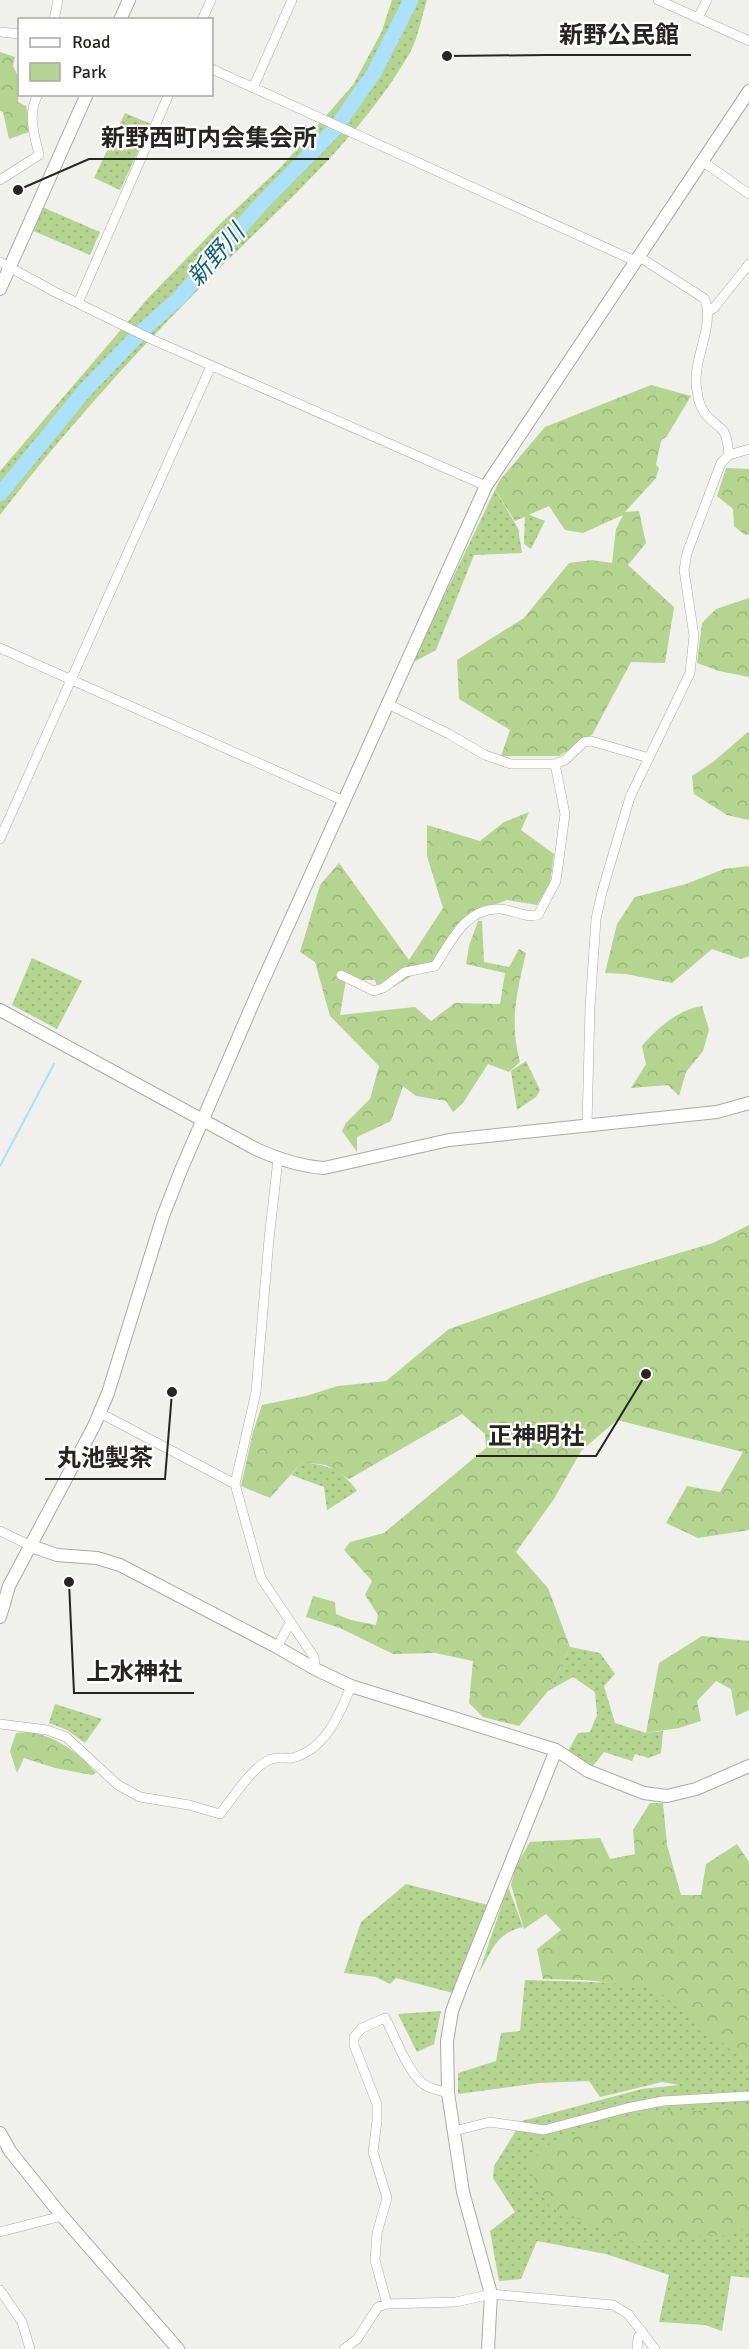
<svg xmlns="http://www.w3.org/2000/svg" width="749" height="2349" viewBox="0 0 749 2349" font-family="Signika,'Noto Sans JP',sans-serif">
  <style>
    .green { fill: url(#green-dots) }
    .forest { fill: url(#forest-crowns) }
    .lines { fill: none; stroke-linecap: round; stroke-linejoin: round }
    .stream { stroke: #abe1fa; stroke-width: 2 }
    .river { stroke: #abe1fa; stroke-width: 15 }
    .minor-casing { stroke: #aaa9a6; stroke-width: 10 }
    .tertiary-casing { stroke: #aaa9a6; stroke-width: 14 }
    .minor { stroke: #fff; stroke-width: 9 }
    .tertiary { stroke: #fff; stroke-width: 12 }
    .labels { text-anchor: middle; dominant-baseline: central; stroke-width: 4.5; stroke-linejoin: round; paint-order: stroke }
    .water-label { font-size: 24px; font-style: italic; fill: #0e5d78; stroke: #fff }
    .leader { fill: none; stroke: #262524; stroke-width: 2 }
    .callout-dot { fill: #262524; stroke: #fff; stroke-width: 2 }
    .callout-label { font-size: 24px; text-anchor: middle; font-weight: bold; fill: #262524; stroke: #fff; stroke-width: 4.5; stroke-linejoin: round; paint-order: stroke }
  </style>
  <defs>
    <pattern id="green-dots" width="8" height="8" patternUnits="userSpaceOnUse" patternTransform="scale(1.5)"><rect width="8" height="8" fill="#b4d48f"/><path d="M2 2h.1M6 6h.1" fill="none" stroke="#9bb67b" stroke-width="1.8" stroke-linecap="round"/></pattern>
    <pattern id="forest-crowns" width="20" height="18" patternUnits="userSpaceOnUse" patternTransform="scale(1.5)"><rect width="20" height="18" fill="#b4d48f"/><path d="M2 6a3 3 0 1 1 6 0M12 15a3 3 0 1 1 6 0" fill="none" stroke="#9bb67b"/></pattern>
  </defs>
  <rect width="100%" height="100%" fill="#f0f0ec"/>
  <path class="green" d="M392,0H427C421,18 418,40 408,56C353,149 266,219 192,296C124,365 59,438 0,515V471L149,297L221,223L281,167L353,85L382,31Z
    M125,113L151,124L120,190L94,178Z
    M42,207L100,232L90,255L31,230Z
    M495,490L518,528L522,553L474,555L436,650L412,663Z
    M525,513L545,521L531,549L524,544Z
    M32,958L82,981L57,1029L12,1005Z
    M526,1061L540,1090L536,1097L517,1110L511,1071Z
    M302,1462C327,1465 342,1469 357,1491L327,1510L324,1487L291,1475Z
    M570,1647L600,1653L615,1674L604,1686L615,1723L646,1733L663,1731L661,1753L649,1758L635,1754L632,1761L604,1752L592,1767L567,1753L578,1733L590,1732L597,1715L595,1692L573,1677L548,1691Z
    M55,1704L102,1719L85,1743L67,1730L49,1723Z
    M406,1884L488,1905L453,1993L396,1978L390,1984L376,1977L344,1973L361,1922Z
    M508,1886L523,1927C496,1933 492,1951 479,1973Z
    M525,1980L656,1984L746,2062L749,2060V2278L731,2276L722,2331L705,2325L659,2322L669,2275L606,2254L537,2241L521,2279L499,2281L490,2231L515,2212L493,2178L494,2166L522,2121L642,2089L679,2085L662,2082L600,2097L589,2081L539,2083L458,2094V2073L496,2061L501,2033L520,2031Z
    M441,2011L434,2044L417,2052L398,2014Z"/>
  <path class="forest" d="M0,52L15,57L13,66L19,78L18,102L26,106L32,131L9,139L3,112L0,111Z
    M651,385L691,396L667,436L661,441L656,465L659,468L656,478L625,512L639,511L646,543L628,565L674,607L665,663L631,662L592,735L559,756H501L510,730L459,699L457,660L524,618L569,563L591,560L612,563L616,529L623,515L583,533L565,530L549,506L515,521L495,490L500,480L545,427Z
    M726,468L749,469V534L745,535L734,526L733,509L717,496Z
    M749,598V677L719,671L697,663L702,623L716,609Z
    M749,731V820L727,815L694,794L692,776L713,762Z
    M529,812L521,830L554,854L550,883L537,905L507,900L479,911L443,957L380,995L375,980H346L340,1015L415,1007L431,1021L455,1003L500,1004L505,973L466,964L469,946L478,921H482L484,962L509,967L519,949L526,953C517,992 509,1022 520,1062L509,1072L488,1064L463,1103L453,1112L446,1101L416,1096L403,1086L391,1121L357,1137V1152L342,1131L346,1123L370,1099L379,1066L330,1016L315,962L300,952L320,885L339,863L409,960L443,908L427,856V825L480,841L504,822Z
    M749,866V956L741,959L712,949L672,983L626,974L605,973L617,924L635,897L686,884L724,869Z
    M702,1006L709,1030L703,1051L686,1072L679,1096L668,1085L631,1088L646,1064L642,1046C657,1028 678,1010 702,1006Z
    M749,1225V1530L698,1538L666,1523L687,1486L720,1492L743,1452L617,1420L581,1451L554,1499L516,1552L548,1588L570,1647L548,1691L519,1726L483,1717L469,1703L473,1661L435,1653L393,1654L340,1628L306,1617L313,1596L335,1602L336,1614L351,1620L376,1625L378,1615L365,1595L372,1581L344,1550L350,1542L384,1533L486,1448L485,1434L462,1414L349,1479L326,1465L302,1462L270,1498L241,1486L253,1432L262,1405L306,1396L338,1386L386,1381L449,1329L599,1277L713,1243Z
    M702,1636L749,1641V1710L736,1716L731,1689L716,1681L697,1701L701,1721L679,1728L646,1733L659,1663Z
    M30,1732C57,1737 78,1752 96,1773L92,1775L55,1768L24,1758L17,1773L10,1751L16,1733Z
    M650,1803H663L667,1845L681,1895H701L706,1864L737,1844L749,1862V2060L746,2062L654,1988L586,1980L543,1979L537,1949L561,1930L546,1914L524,1929L511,1885L516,1866L530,1842L600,1838L610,1859L635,1854L633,1830Z
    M737,2107L749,2108V2225L731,2236L708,2235L634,2242L550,2207L526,2164L550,2144L602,2124L658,2111H706Z"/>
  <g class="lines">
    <path class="stream" d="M0,1166L54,1064"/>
    <path class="river" d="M0,494L86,389L142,331L180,297L260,205L334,130L374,73L411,0"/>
    <defs>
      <path id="minor" d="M658,0L749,41
        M698,18L707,0
        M54,20L58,0
        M202,20L211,0
        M0,32L20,34
        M212,69L635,261
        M253,88L292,0
        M702,161L749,194
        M0,180L39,155C34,132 27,116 38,94
        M638,256L705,299C715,329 691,360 697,391C698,401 702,412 710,419C715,424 721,427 724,432C728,439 728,447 729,455
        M0,262L55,292L151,339L486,486
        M78,303L169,94
        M709,311L714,308L749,264
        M0,648L344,801
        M388,704L449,734L485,755L511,764H555L565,760L584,742L591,741L649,758
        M0,839L211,366
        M341,975L374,991L383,988L405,972L435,966C451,942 466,907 500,909C513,910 525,918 538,915L556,881L565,814L555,764
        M587,1125L590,1007L596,919L602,892L630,797L690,673L694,636L684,570L687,553L721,463L729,455L749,449
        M278,1159L269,1239L256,1392L235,1484L261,1578L314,1657L315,1669
        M100,1413L235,1484
        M0,1531L31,1546
        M277,1647L290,1623
        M0,1724L47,1730L66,1737L118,1785L140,1797L189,1805L220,1814C232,1799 252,1767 269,1760C276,1756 285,1759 292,1758C325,1750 340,1714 351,1686
        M454,2131L490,2122L544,2130L627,2108L663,2101L749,2096
        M0,2232L62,2216
        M0,2290L22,2322L30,2349
        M387,2304L375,2260L377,2233L387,2198L373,2152L377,2121V2104L354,2045V2037L362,2028L385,2018C395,2036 406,2068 421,2082C428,2089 439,2090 448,2093
        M344,2349L357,2339L378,2307L387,2304L456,2302L491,2294L613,2305L628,2314L655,2349
        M637,2349L638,2338L642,2331"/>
      <path id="tertiary" d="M120,20L129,0
        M0,289L87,94
        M0,1010L256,1149C278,1159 299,1166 324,1168L449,1140L717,1112L749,1103
        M31,1546L57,1555L97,1558L120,1565L277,1647L315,1669L351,1686L556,1750L588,1771L644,1793L667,1796L696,1789L749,1766
        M0,1617L9,1586L94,1426L108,1393L163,1216L181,1170L257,994L486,486L749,91
        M0,2133L10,2151L62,2216L178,2349
        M488,2349L491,2294L463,2192L448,2093L447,2041L452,2011L461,1987L556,1750"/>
    </defs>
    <use href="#minor" class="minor-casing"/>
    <use href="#tertiary" class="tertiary-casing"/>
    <use href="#minor" class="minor"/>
    <use href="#tertiary" class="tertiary"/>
  </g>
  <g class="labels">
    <g class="water-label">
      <text transform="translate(216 255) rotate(-49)">新野川</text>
    </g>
  </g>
  <path class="leader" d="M447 56L547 55H691M18 190L89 159H329M646 1374L596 1456H476M172 1392L165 1479H45M69 1582L74 1693H194"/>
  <g class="callout-dot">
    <circle cx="447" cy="56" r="6"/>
    <circle cx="18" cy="190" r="6"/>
    <circle cx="646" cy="1374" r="6"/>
    <circle cx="172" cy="1392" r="6"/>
    <circle cx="69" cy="1582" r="6"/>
  </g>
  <g class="callout-label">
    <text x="619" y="43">新野公民館</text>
    <text x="209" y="146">新野西町内会集会所</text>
    <text x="536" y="1444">正神明社</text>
    <text x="105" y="1466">丸池製茶</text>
    <text x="134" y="1680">上水神社</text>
  </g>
  <rect x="18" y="18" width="195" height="78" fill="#ffffff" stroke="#a8a8a7" stroke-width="1.5"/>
  <rect x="30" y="38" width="30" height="9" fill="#ffffff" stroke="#a8a8a7" stroke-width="1.5"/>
  <text x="72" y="48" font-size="18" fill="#262524">Road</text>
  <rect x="30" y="63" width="30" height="18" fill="#b4d48f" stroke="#a8a8a7" stroke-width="1.5"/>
  <text x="72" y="78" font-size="18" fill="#262524">Park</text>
</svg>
